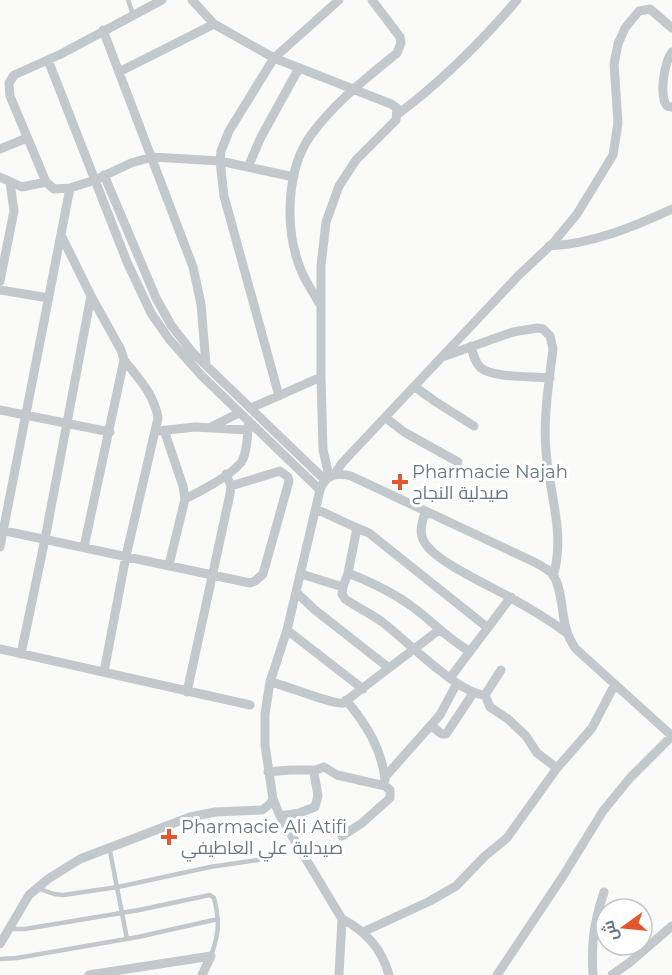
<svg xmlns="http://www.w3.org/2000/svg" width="672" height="975" viewBox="0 0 672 975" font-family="Montserrat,Cairo,sans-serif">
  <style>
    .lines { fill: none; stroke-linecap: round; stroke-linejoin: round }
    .service { stroke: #c3c8cc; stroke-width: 4.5 }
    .minor { stroke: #c3c8cc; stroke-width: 9 }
    .poi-dot { fill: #e4572e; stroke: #fff; stroke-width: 2 }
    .labels { text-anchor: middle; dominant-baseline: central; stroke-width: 6; stroke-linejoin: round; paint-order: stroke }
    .poi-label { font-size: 18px; fill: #657683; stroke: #fff; text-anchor: start }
  </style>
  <rect width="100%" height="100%" fill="#fafaf8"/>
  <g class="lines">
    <path class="service" d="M128,0L133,14
      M109,846L127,939
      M37,888L54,894L63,895L118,887L210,867L258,860
      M9,929H25L139,910L210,895L214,898C220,922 219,933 211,956
      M0,959L17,958L138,937L218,919"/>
    <path class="minor" d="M162,0L61,54L14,75L9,83L10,96L46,182L54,189L70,188L95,180L131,163L152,157L220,161L294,177
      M192,0L214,24L274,58L391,104L397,108L396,120L356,160L339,186L326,222L321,266V377L323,450L329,476
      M103,30L193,267L201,304L206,365
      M672,52C664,63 659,96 667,106L672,107
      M48,60L127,262L151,313L169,339L201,375L320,490
      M119,72L214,24
      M398,114C442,81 481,42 517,0
      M0,149L27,138
      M248,167L261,137L299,68
      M104,175L156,298L171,325L192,352L325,480
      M0,177L22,187L46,182
      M61,235L91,296L121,350L124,360L84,547
      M549,246C592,244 633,227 672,209
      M0,281L14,211L10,182
      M0,290L49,298
      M319,303C312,290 302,277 298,262C285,224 287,168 311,135C335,102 367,78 397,53L401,43L400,37L372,0
      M471,346C473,354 475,363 481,368C493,378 533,376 550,378
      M445,356L513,332L537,328L543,329L550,336L553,349C549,383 543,417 546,451C549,492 566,536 553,576
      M415,387L436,402L474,426
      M279,396L224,196L220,161L221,151L229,131L274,58L339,0
      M251,408L321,377
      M0,410L110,432
      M386,418L404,432L458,462
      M211,427L239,413
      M164,430L183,486L185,499L169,565
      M158,431L195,427L247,430
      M335,474L342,463L518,276L554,242L577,214L613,155L618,123L614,64L618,44L625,28L639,11L650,9L672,28
      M185,499C199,492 237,473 243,459C248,448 247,433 249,421
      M425,512C422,523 418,533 425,543C436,562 491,586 511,598C531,609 549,620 567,633
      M357,528L369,533L488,628
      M0,530L250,583L255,581L263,574L289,481L288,477L280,471L231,486
      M0,547L70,188
      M348,573C371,582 394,593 414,608C433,622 448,639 469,651
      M301,574L343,587L348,573L357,528L316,509
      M343,587L342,594L345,599C357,607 369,613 381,621C405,639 457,693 485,695L501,670
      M297,593L315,610L389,668
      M287,630L363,689
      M0,649L250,705
      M21,654L45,539L91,296
      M104,672L126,556L158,418C154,394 139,379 124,360
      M450,678L511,597
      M270,682C286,685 333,705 343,703L439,630
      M187,692L230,494L231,486L226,474
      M485,695L490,707L508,719L526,736L537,753L557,768
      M346,700C366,724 382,749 385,780
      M431,726L442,734H446L474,692
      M313,771L324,767L337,775L385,786L390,790V798L362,823L342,836
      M268,772L290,770H312L314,773L318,796L315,807L299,813L280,816
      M385,777L440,715L457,683
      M342,919C366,931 382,949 389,975
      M363,932L430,901L456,886L485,856L507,838L557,768L592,728L615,684
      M0,944L29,895L48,879L80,859L190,817L215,812L262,810L270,804L273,799
      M89,975L211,956
      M202,975L211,956
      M339,975L342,919L280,816L273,799L265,745V714L270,682L287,630L320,490C325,475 336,472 351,476L530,560C538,564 549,569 554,576C566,598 558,625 576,649L672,736
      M497,975L563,876L603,811L630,778L672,736
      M593,975C591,943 594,922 604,892
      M612,975L629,963L672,926"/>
  </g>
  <g class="poi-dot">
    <path d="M397 473h6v6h6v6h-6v6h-6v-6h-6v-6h6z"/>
    <path d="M166 828h6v6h6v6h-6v6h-6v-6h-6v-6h6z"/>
  </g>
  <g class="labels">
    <g class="poi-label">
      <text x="412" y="472">Pharmacie Najah<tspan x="412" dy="21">صيدلية النجاح</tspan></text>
      <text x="181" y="827">Pharmacie Ali Atifi<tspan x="181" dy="21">صيدلية علي العاطيفي</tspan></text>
    </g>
  </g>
  <g transform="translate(624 927) rotate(255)"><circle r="28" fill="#ffffff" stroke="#c1c8cd" stroke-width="1.5"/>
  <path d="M0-4.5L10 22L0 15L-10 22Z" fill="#e4572e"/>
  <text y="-9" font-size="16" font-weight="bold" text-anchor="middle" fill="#657683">ش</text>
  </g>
</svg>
